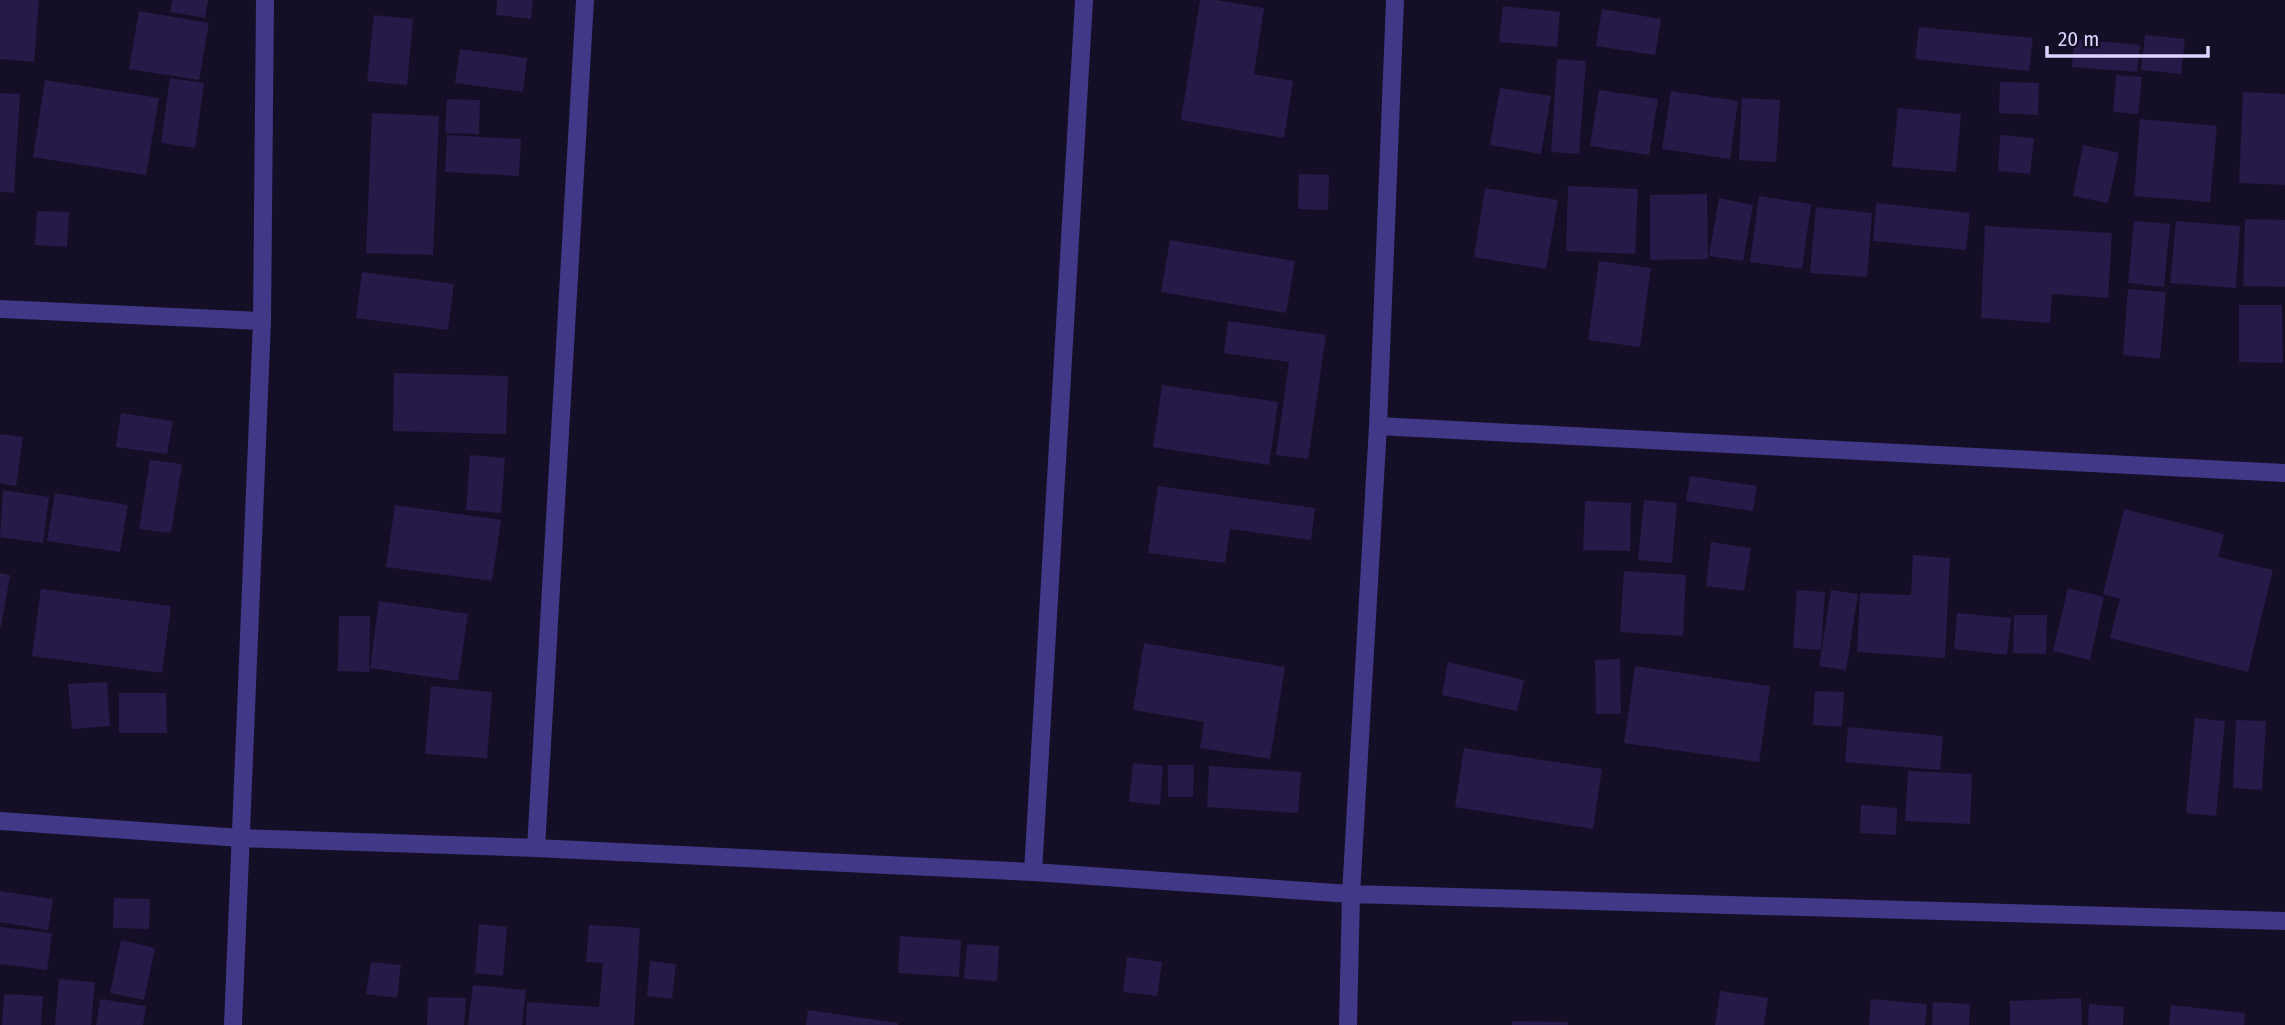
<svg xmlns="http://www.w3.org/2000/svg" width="2285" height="1025" viewBox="0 0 2285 1025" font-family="'Fira Sans Condensed',sans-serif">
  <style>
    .building { fill: #271a48 }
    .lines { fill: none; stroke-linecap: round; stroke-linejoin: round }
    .minor { stroke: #413887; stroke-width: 18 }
  </style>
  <rect width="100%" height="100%" fill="#140e26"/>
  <path class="building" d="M0,0H39L34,62L0,59Z
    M172,0H208L205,18L170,12Z
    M497,0H533L531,19L496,15Z
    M1200,0H1216L1264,8L1254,74L1293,81L1284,138L1181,120Z
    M1503,6L1560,12L1557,47L1499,42Z
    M1602,9L1661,19L1655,55L1596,46Z
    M139,11L209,23L199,80L129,69Z
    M374,15L413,19L407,85L367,81Z
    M1919,27L2033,38L2029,71L1915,59Z
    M2145,35L2185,39L2181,74L2141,70Z
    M2074,39L2140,45L2137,72L2072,67Z
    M460,49L527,58L523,92L455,83Z
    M1557,59L1586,61L1579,154L1551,152Z
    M2116,75L2142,77L2138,114L2113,112Z
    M170,78L204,83L195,148L161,143Z
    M45,80L159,98L146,175L33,157Z
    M2000,82L2039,83L2038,115L1999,113Z
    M1500,88L1551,96L1541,154L1490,145Z
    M1599,90L1658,99L1649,155L1590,146Z
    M1671,91L1738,101L1730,159L1662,149Z
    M2243,92L2285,94V185L2239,183Z
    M0,93L20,94L14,193L0,192Z
    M1742,98L1780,100L1776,162L1739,160Z
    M447,99L480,100L479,134L445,133Z
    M1898,108L1961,114L1956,172L1892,167Z
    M372,113L439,116L433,255L366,253Z
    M2140,119L2217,126L2210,202L2134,196Z
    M447,135L521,139L519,176L445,172Z
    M2000,135L2034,138L2030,174L1998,171Z
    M2083,145L2119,153L2108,203L2073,196Z
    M1299,174L1329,175L1328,210L1298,209Z
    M1568,186L1638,189L1635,254L1566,251Z
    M1485,188L1558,200L1546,269L1474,257Z
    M1707,194L1708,259L1650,260V195Z
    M1759,196L1811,204L1802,269L1750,262Z
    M1719,198L1753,205L1743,261L1709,256Z
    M1876,203L1970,213L1966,250L1873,241Z
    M1816,207L1872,213L1867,277L1810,273Z
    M37,211L69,212L67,247L35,245Z
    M2245,219L2285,220V287L2243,286Z
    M2134,221L2170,224L2164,287L2128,283Z
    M2176,221L2240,226L2236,288L2170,283Z
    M1985,226L2112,233L2108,298L2052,294L2050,323L1981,318Z
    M1170,240L1295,261L1286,313L1161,292Z
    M1599,261L1651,268L1640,347L1588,340Z
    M362,272L454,284L448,330L356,318Z
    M2128,289L2166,292L2160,359L2123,355Z
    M2239,305H2282L2283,363L2239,362Z
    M1228,321L1326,335L1308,459L1276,455L1289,362L1224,353Z
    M394,373L508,376L506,434L393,431Z
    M1162,385L1278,402L1269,465L1153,447Z
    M121,413L173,421L167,454L116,447Z
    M0,434L23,437L16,486L0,483Z
    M470,455L505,458L501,513L466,510Z
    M150,460L182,464L171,533L139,529Z
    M1690,476L1757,486L1753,511L1686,501Z
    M1158,486L1315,508L1311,540L1230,529L1225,563L1148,553Z
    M3,490L49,497L43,543L0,537Z
    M55,493L128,505L120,552L47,541Z
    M1644,500L1677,503L1672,563L1638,560Z
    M1585,501L1631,503L1630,551L1583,550Z
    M395,505L501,520L492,581L386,567Z
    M2124,509L2224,534L2218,557L2273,570L2248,672L2110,638L2120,599L2103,594Z
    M1711,542L1751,548L1744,591L1706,586Z
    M1913,555L1950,558L1945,658L1857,652L1860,593L1911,595Z
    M1624,571L1686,575L1683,636L1620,632Z
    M0,573L10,575L1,627H0Z
    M2068,588L2104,597L2090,660L2053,651Z
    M41,589L171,606L162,673L32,656Z
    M1797,590L1825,592L1821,650L1793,648Z
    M1831,590L1858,594L1846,670L1819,666Z
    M379,601L468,614L458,681L370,668Z
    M1957,613L2011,618L2007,655L1954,649Z
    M2014,615H2047L2046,654L2013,653Z
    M339,616H370L369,672L338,671Z
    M1144,643L1285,667L1270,759L1200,748L1204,722L1133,710Z
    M1620,659L1621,714H1596L1595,660Z
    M1448,662L1524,680L1517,711L1442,695Z
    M1635,666L1770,686L1759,762L1624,743Z
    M107,682L110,726L72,729L68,684Z
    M431,686L492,692L487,758L425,754Z
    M1815,691L1844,692L1842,727L1813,725Z
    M119,693H166L167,733H119Z
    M2195,718L2225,721L2216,816L2186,813Z
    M2236,720L2266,721L2262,790L2233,788Z
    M1848,727L1943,736L1940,770L1845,762Z
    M1464,748L1602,769L1593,829L1455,807Z
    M1133,763L1163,766L1160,805L1129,802Z
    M1168,765H1194L1193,797H1168Z
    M1209,766L1301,772L1298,813L1207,807Z
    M1908,771L1972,774L1970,824L1905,821Z
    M1861,805L1897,808L1896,835L1860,833Z
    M0,891L53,899L48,930L0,922Z
    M114,898L150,899L149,929L113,928Z
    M479,924L507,927L503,976L475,973Z
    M589,925L640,928L634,1025H526L527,1002L599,1007L603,963L586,962Z
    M0,927L52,933L47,970L0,964Z
    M900,936L961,940L959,977L898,973Z
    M121,940L155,948L144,1000L110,993Z
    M967,944L999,946L997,981L964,979Z
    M1127,957L1162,962L1157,996L1123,992Z
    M650,961L676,964L672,999L647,996Z
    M371,962L401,965L397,998L366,994Z
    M59,979L95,982L91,1025H55Z
    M473,985L526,990L522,1025H468Z
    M1720,991L1768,998L1764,1025H1715Z
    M4,994L43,996L41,1025H2Z
    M428,997L466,998L464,1025H427Z
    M2081,998L2082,1025H2010V1001Z
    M100,999L146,1006L143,1025H96Z
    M1871,999L1927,1004L1925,1025H1869Z
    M1933,1002L1970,1004L1969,1025H1932Z
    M2089,1004L2124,1007L2123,1025H2088Z
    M2171,1005L2245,1013L2244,1025H2169Z
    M808,1010L898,1023V1025H806Z
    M1512,1021L1568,1022V1025H1512Z"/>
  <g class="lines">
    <path class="minor" d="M0,309L262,321
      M1378,426L2285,473
      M0,821L241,838L536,848L1033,872L1351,894L2285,921
      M536,848L585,0
      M1033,872L1084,0
      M233,1025L262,321L265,0
      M1348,1025L1351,894L1378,426L1395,0"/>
  </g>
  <path d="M2047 46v10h161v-10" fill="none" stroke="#dcd4ff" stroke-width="3.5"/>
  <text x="2058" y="46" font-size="21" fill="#dcd4ff" stroke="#140e26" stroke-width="5" paint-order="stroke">20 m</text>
</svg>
